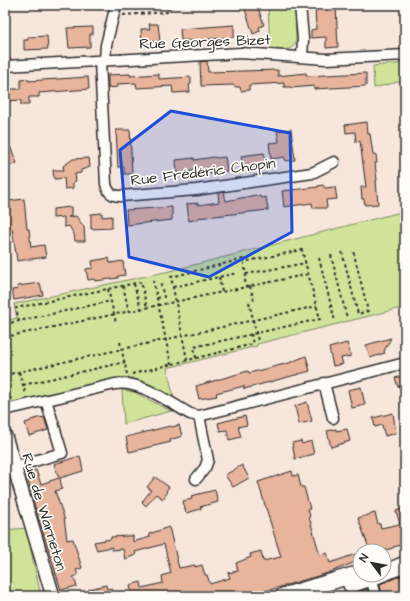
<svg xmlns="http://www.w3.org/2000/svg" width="410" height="601" viewBox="0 0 410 601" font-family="'Architects Daughter',sans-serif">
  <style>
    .green { fill: #cfe499; stroke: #7d8862 }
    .building { fill: #e9b49c; stroke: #2b2b2b }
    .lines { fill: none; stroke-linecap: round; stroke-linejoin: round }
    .minor-casing { stroke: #2b2b2b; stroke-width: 13 }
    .tertiary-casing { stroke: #2b2b2b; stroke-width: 16 }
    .secondary-casing { stroke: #2b2b2b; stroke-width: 18 }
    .path { stroke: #2b2b2b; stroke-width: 2; stroke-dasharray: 3 3; stroke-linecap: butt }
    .minor { stroke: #fdfcf7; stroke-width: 10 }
    .tertiary { stroke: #fdfcf7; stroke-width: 13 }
    .secondary { stroke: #fdfcf7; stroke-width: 15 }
    .marked { fill: #1d4ed8; fill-opacity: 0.2; stroke: #1d4ed8; stroke-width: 3; stroke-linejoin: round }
    .labels { text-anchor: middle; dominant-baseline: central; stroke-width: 3.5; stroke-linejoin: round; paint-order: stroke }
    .street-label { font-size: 15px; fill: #2b2b2b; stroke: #fdfcf7 }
  </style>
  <rect width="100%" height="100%" fill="#f7e6dc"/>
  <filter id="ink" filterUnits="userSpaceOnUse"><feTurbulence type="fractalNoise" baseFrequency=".025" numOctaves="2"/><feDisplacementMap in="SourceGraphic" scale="8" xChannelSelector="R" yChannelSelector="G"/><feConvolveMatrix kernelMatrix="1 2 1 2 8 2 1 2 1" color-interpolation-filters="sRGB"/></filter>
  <g filter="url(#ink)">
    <path class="green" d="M268,5H295L296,42C291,53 281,49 270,48Z
      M405,63V80L374,88L373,66Z
      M405,211V307L257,344V346L167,368L174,399L144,382L129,377L5,405V321L17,318L14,304L170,271Z
      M122,390L134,392L171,411L124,424Z
      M26,528L41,596H5V530Z"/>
    <path class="building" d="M257,5L264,25L259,27L260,31L253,34L245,9Z
      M321,5H336L338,47L326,48V37L311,38V30L316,29L315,7L321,6Z
      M149,24H158L160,41L150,42V44H142L141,29H150Z
      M234,25V37L187,41V40H181L180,29Z
      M93,27V34H90V47L69,48L67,28Z
      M47,36L48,49L24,50V40H28V37Z
      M207,61L208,72L278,70V76L306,73L307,76L366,73V86L314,89V86L291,88V87H284V83L249,85V90L241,91L240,87H236L233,85L201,86L200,62Z
      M130,74V76L159,74V79L191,77V84L189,85L190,92L173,93L172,86L137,88L136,83L118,84V87L108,88V75Z
      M88,77L89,89L39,93V97H29V105H21V100L6,101V89H21V80L28,79V81Z
      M367,122L368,134H370L373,154H376L377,163H375L377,180H376L378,204L365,205L364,199H362L361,187H366L360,141L356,142L355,132L346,133L345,125Z
      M291,129L295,160L286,161L284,157L271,159L269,143L279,142L277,131Z
      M116,130H130L132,174H124V167H118Z
      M5,134L17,163L5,168Z
      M264,153L266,166L243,169L241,156Z
      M214,157L217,158L225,157L227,171L210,174L209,169L177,173L176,160L194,158V160Z
      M89,158L90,167L81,170V173L75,174L76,181L73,182V188L65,189L64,178L54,179L53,170H64L63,166L73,159Z
      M323,185L325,188L335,187L337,199L326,200L327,208H313L312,203L284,207L282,191L318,187V186Z
      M224,192L226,201L256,195L257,197L260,196L261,198L266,197L268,210L197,218L198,219L189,221L187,204L198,203V205L219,202L218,193Z
      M24,199L27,229H29L31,247L44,245L46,257L17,261L12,228L9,229L7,211L10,210L9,201Z
      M71,207V217H68L76,216L84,227L85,241H75L74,234L69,226L64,227V217L53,218V209Z
      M172,207V220L127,225L126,210Z
      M102,213V217L112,216V228L91,229V214Z
      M109,258L110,263L123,261L125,275L118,276V278L95,281L94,279L88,280L86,269L93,268L92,261Z
      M40,283L43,295L14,300L12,290L18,289L17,286Z
      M391,338L384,351L385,353L370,358L366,345Z
      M347,343L351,356L341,358L343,364L333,366L329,348Z
      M306,356L310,371L244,389V386L216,393L217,396L199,399L196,386L248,371L249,373L289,363Z
      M403,376H405V385L398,387L395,378Z
      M361,387L365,405L352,408L348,390Z
      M307,402L312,421L299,424L295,406Z
      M393,413L396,433L385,436L382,425L375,427L373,418Z
      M245,416L247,425L238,427L241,437L229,440L227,430L220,431L218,423Z
      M41,417V418L44,417L48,430L29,436L25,423L31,421V420Z
      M179,425L182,436L170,440L171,442L129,452L126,437L170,426L172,427Z
      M336,429V431L347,429L350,441L331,447L327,431Z
      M301,441L302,444L311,441L314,454L295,459L292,443Z
      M80,456L83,471L60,478L62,489L55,491L64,517L67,540L73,539L82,568L76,570L78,575L73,577L77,586L61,590L31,494H32L25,472L36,470L41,484L59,478L54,464Z
      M242,465L249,478L233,487L225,475Z
      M292,471L293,476L298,475L301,487H304L310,509H308L310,516L309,517L320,555L327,553L330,563L356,554L358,561L328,573L249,596H132L130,585L141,582L142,588L163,583L162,576L171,573L164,544L135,552L136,555L125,559L123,549L112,550V547L97,550L94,542L111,539V537L127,536H133V542L150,537L149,534L169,527L179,568L195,565V567L202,565L205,575H207L210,584L230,578L228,573L238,571L236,563L251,557L250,554L261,551L263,561L281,557L258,482Z
      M155,477L169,487L166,491L167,493L163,499L156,494L146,506L142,502L151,490L147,487Z
      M215,490L218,502L200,507L201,509L186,513L183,501L192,499L191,496Z
      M405,508V533H404L405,544L393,547V548L382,551H370L358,518L375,513L378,524H380L381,528L400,524L396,511Z
      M405,574V596H382L380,584Z
      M106,585L107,589L112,588L114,596H90L89,589Z
      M367,589L369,596H342L341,594L347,593L354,594Z"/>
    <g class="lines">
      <defs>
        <path id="minor" d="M300,5L303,39L302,57
          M105,60L106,45L116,5
          M100,61L106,184C108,193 112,196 121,196L196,190L312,173L334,162
          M5,66L241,53L326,59L405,55
          M324,383L333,418
          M5,410L115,384C140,380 169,402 190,414L199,416L405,363
          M14,467L62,453L46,400
          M196,479L205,468L208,460L199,416
          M372,581L376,596"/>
        <path id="tertiary" d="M5,436L53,596"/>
        <path id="secondary" d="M384,573L405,564
          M351,585L379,575
          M283,596L360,573"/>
      </defs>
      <use href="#minor" class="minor-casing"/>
      <use href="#tertiary" class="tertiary-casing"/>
      <use href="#secondary" class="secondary-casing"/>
      <path class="path" d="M123,15L168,12L171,5
        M342,252L358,314L368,311L353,250
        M331,255L347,318
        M319,258L335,321
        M246,274L306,263
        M219,277L222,292
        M153,280L171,364
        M134,284L141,309
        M123,286L129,312
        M250,286L254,301
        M173,287L237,273
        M108,289L116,323
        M157,298L164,297L160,281
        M249,302L258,341
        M19,321L16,308L141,282L147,308
        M5,324L111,301
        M5,337L309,274
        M120,342L127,374
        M196,358L194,347L320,319L302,250L243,262
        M187,360L171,277L243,259L246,274L245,280L246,287
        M19,372L26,395
        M132,374L253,344L251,334
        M5,375L317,306
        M5,380L11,400
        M23,385L125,362"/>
      <use href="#minor" class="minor"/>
      <use href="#tertiary" class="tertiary"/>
      <use href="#secondary" class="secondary"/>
    </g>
  </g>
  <path class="marked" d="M171,111L290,133L292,232L209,277L129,257L120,150Z"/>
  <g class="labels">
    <g class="street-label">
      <text transform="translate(205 42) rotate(-2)">Rue Georges Bizet</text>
      <text transform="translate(203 172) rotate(-7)">Rue Frédéric Chopin</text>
      <text transform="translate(44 512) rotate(73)">Rue de Warneton</text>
    </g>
  </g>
  <rect width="410" height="601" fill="none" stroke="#fdfcf7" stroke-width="20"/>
  <rect x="10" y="10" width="390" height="581" fill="none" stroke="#2b2b2b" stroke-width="1.5" filter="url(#ink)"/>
  <g transform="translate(372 563) rotate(302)"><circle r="19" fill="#fdfcf7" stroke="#a9a8a5"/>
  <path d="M0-3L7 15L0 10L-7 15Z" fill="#2b2b2b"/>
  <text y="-6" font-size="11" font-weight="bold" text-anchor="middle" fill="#2b2b2b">N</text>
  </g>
</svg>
